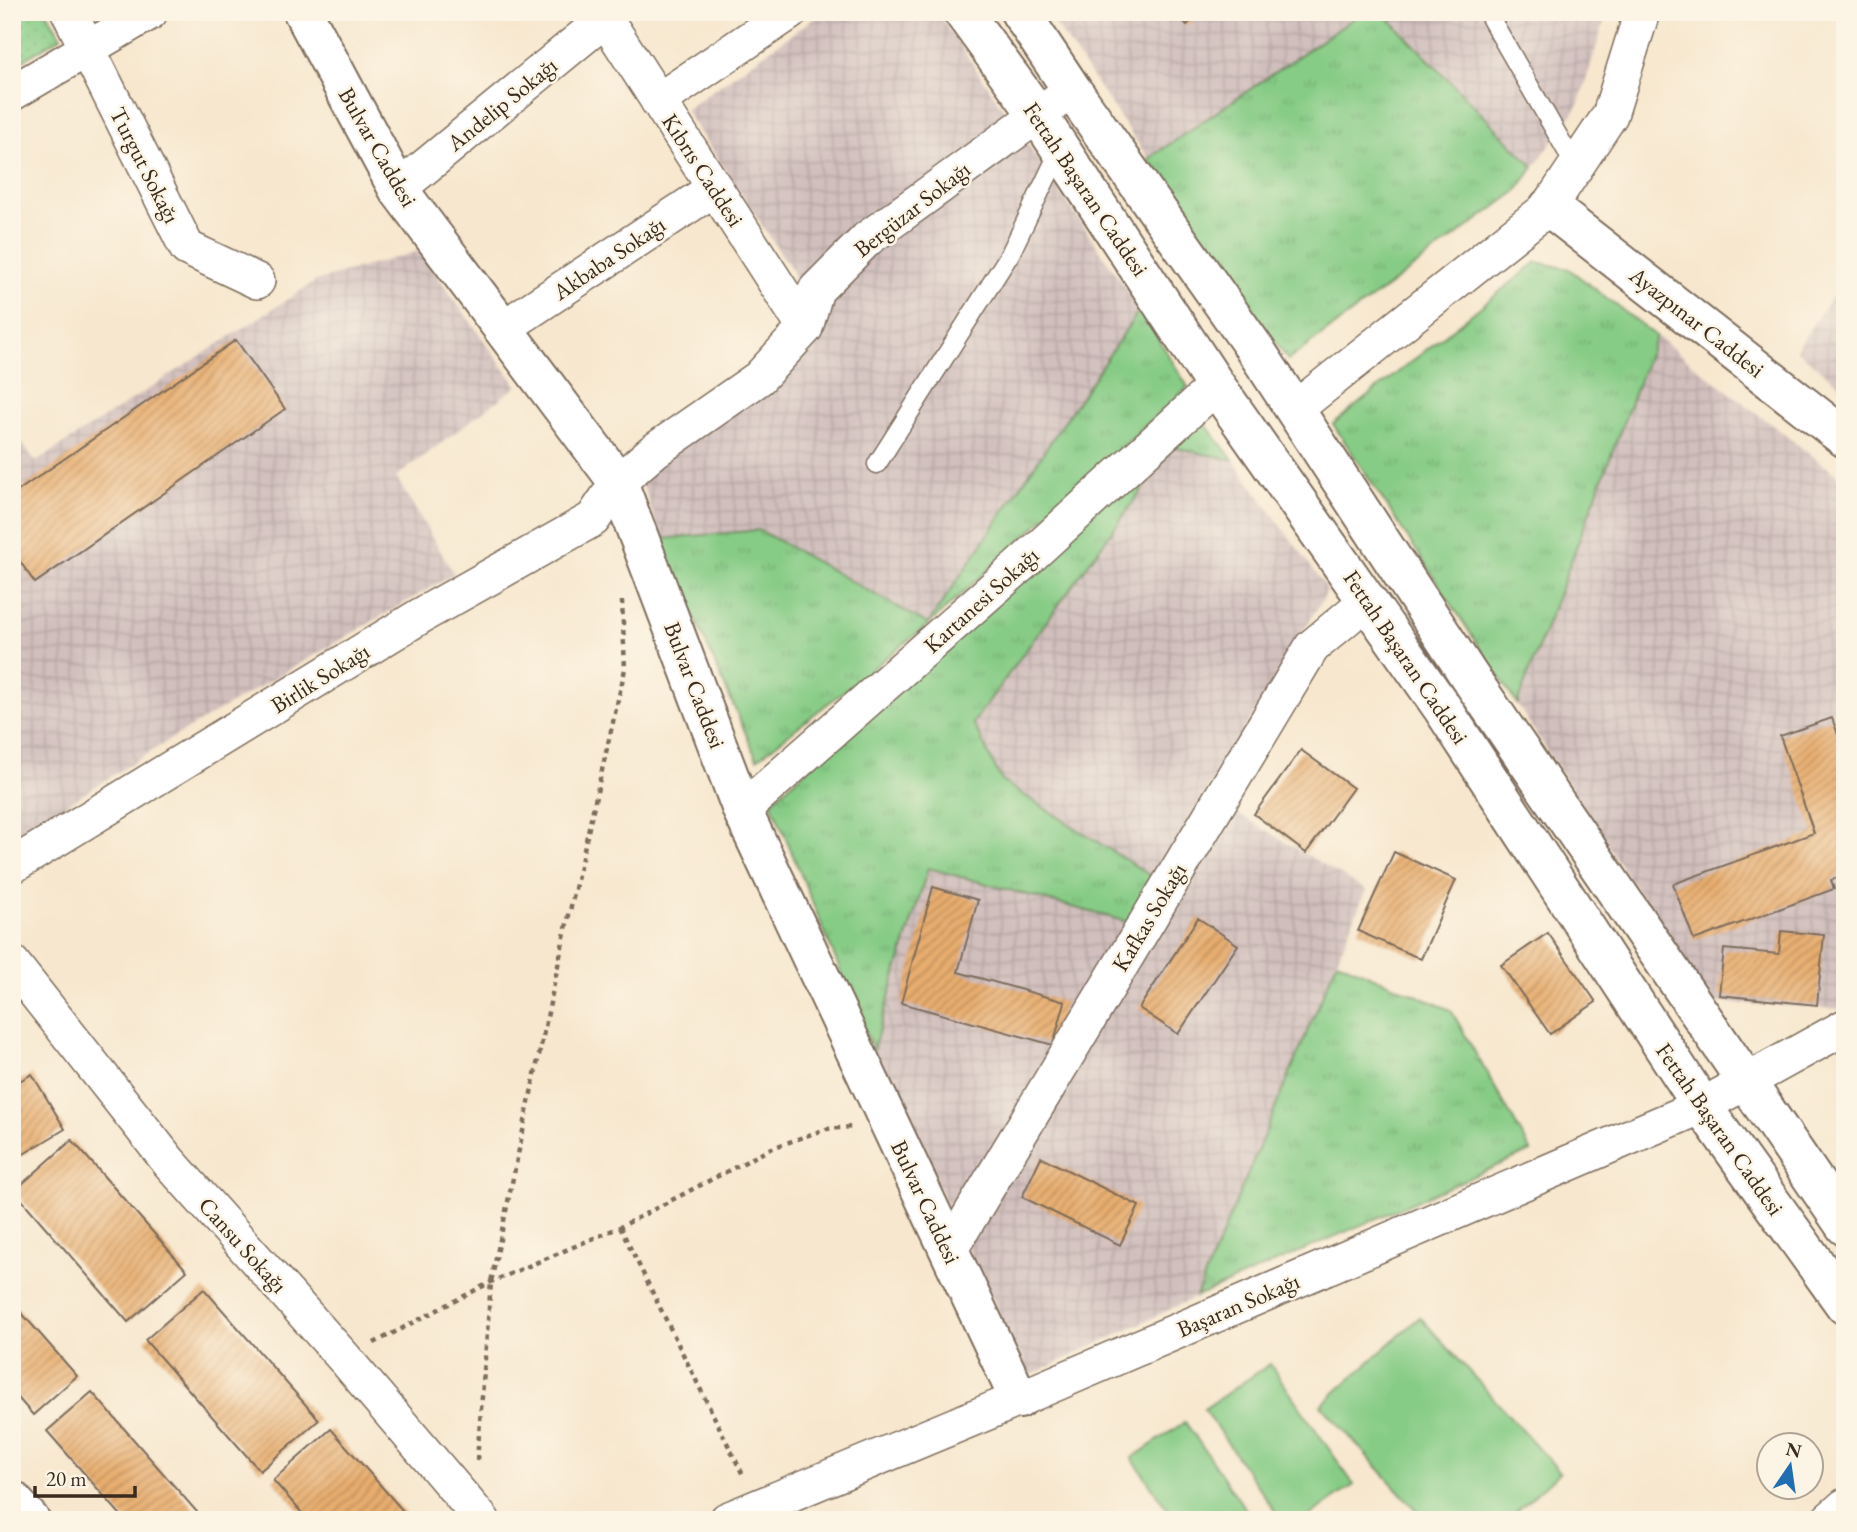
<svg xmlns="http://www.w3.org/2000/svg" width="1857" height="1532" viewBox="0 0 1857 1532" font-family="'EB Garamond',serif">
  <style>
    .industrial { fill: url(#industrial-grid) }
    .grass { fill: url(#grass-tufts); stroke: #617b52; stroke-width: 2 }
    .park { fill: url(#park-dots); stroke: #617b52; stroke-width: 2 }
    .pitch { fill: #87cc86; stroke: #617b52; stroke-width: 2 }
    .building { fill: url(#building-hatch) }
    .lines { fill: none; stroke-linecap: round; stroke-linejoin: round }
    .lane-casing { stroke: #7d6c5c; stroke-width: 21 }
    .street-casing { stroke: #7d6c5c; stroke-width: 38 }
    .secondary-casing { stroke: #7d6c5c; stroke-width: 42 }
    .primary-casing { stroke: #7d6c5c; stroke-width: 42 }
    .path { stroke: #7d6c5c; stroke-width: 4.5; stroke-dasharray: 5 5; stroke-linecap: butt }
    .lane { stroke: #fff; stroke-width: 18 }
    .street { stroke: #fff; stroke-width: 35 }
    .secondary { stroke: #fff; stroke-width: 38 }
    .primary { stroke: #fff; stroke-width: 38 }
    .labels { text-anchor: middle; dominant-baseline: central; stroke-width: 5; stroke-linejoin: round; paint-order: stroke }
    .street-label { font-size: 23px; fill: #3b2a1e; stroke: #fcf5e5 }
  </style>
  <defs>
    <pattern id="industrial-grid" width="8" height="8" patternUnits="userSpaceOnUse" patternTransform="scale(1.75)"><rect width="8" height="8" fill="#d1bfbd"/><path d="M0 4h8M4 0v8" fill="none" stroke="#b4a4a2"/></pattern>
    <pattern id="grass-tufts" width="24" height="20" patternUnits="userSpaceOnUse" patternTransform="scale(1.75)"><rect width="24" height="20" fill="#87cc86"/><path d="M3 7l-1-3M5 7V3M7 7l1-3M15 17l-1-3M17 17v-4M19 17l1-3" fill="none" stroke="#75af73"/></pattern>
    <pattern id="park-dots" width="8" height="8" patternUnits="userSpaceOnUse" patternTransform="scale(1.75)"><rect width="8" height="8" fill="#87cc86"/><path d="M2 2h.1M6 6h.1" fill="none" stroke="#75af73" stroke-width="1.8" stroke-linecap="round"/></pattern>
    <pattern id="building-hatch" width="6" height="6" patternUnits="userSpaceOnUse" patternTransform="scale(1.75)"><rect width="6" height="6" fill="#e8ad6e"/><path d="M-1 1l2-2M0 6l6-6M5 7l2-2" fill="none" stroke="#bd8d5a"/></pattern>
  </defs>
  <rect width="100%" height="100%" fill="#fcf5e5"/>
  <filter id="ink" filterUnits="userSpaceOnUse"><feTurbulence type="fractalNoise" baseFrequency=".0143" numOctaves="2"/><feDisplacementMap in="SourceGraphic" scale="14" xChannelSelector="R" yChannelSelector="G"/><feConvolveMatrix kernelMatrix="1 2 1 2 8 2 1 2 1" color-interpolation-filters="sRGB"/></filter>
  <filter id="wash" filterUnits="userSpaceOnUse"><feTurbulence type="fractalNoise" baseFrequency=".00686" numOctaves="4" result="noise"/><feDisplacementMap in="SourceGraphic" scale="28" xChannelSelector="R" yChannelSelector="G"/><feGaussianBlur stdDeviation="1.57" result="paint"/><feColorMatrix in="noise" values="0 0 0 0 0 0 0 0 0 0 0 0 0 0 0 0 0 1.4 0 .05"/><feComposite in="paint" operator="in"/></filter>
  <g filter="url(#wash)">
    <rect width="100%" height="100%" fill="#f7e7ce"/>
    <path class="industrial" d="M823,12H937L1140,309L928,625L759,530L660,539L646,493L627,456L743,377L787,329L794,273L685,110Z
      M1047,12H1607L1578,106L1517,191L1288,360Z
      M419,251L517,386L396,477L454,574L177,735L12,839V430L36,462L316,281Z
      M1845,277V389L1796,350Z
      M1656,336L1845,481V1009L1708,1002L1517,704Z
      M1173,446L1233,460L1328,590L1205,794L1366,890L1196,1297L1029,1376L873,1050L928,868L1128,922L1154,878L1002,781L973,723Z"/>
    <path class="grass" d="M1363,12H1382L1534,167L1517,191L1288,360L1148,159Z
      M1537,262L1569,269L1656,336L1517,704L1333,424Z
      M1140,309L1188,387L928,625L757,759L660,539L759,530L928,624Z
      M1199,416L1233,460L1173,447L973,723L1002,781L1154,878L1128,922L928,868L873,1050L771,802Z
      M1337,961L1451,1010L1531,1151L1196,1297Z"/>
    <path class="park" d="M12,12H47L61,37L12,67Z"/>
    <path class="pitch" d="M1420,1317L1560,1472L1507,1520H1425L1321,1405Z
      M1270,1364L1354,1485L1303,1520H1281L1204,1409Z
      M1185,1422L1248,1513L1238,1520H1175L1132,1458Z"/>
    <g id="blocks">
      <path class="building" d="M1175,12H1200L1187,25Z
        M236,340L285,409L35,583L12,550V495Z
        M1832,718L1845,754V875L1831,880L1834,889L1694,940L1673,884L1814,833L1780,736Z
        M1301,750L1353,788L1306,853L1254,814Z
        M1394,852L1456,880L1421,959L1358,931Z
        M933,887L978,900L958,972L1065,1002L1053,1045L901,1003Z
        M1198,918L1238,945L1178,1034L1139,1008Z
        M1781,931L1824,935L1817,1005L1719,995L1724,949L1779,954Z
        M1548,933L1596,1002L1550,1034L1501,965Z
        M32,1074L65,1129L12,1161V1085Z
        M72,1140L187,1271L128,1322L14,1191Z
        M1041,1157L1139,1206L1120,1245L1022,1197Z
        M204,1289L319,1420L260,1471L145,1340Z
        M12,1302L77,1376L33,1415L12,1391Z
        M92,1392L204,1520H125L47,1431Z
        M331,1429L411,1520H308L273,1480Z"/>
    </g>
  </g>
  <g filter="url(#ink)">
    <use href="#blocks" fill-opacity="0" stroke="#7d6c5c" stroke-width="2"/>
    <g class="lines">
      <defs>
        <path id="lane" d="M1487,12L1576,167
          M877,464L1010,254L1060,150"/>
        <path id="street" d="M69,12L187,248L257,281
          M601,12L805,328
          M12,93L150,12
          M658,101L790,12
          M398,189L605,19
          M502,329L715,188
          M1295,409L1549,207L1610,115L1642,12
          M742,810L1026,560L1216,386
          M12,866L422,615L593,519L618,482L654,451L759,378L805,328L816,290L867,239L1072,90
          M12,963L169,1162L345,1359L482,1520
          M949,1251L1312,647L1368,600
          M727,1520L1019,1399L1702,1106L1845,1027
          M1829,1520L1845,1506"/>
        <path id="secondary" d="M303,12L398,189L618,482L742,810L1019,1399
          M1549,207L1845,438
          M12,1500L30,1520"/>
        <path id="primary" d="M963,12L1038,115L1216,386L1443,709L1702,1106L1845,1305
          M1020,12L1072,90L1255,349L1469,676L1845,1226"/>
      </defs>
      <use href="#lane" class="lane-casing"/>
      <use href="#street" class="street-casing"/>
      <use href="#secondary" class="secondary-casing"/>
      <use href="#primary" class="primary-casing"/>
      <path class="path" d="M620,1227L744,1477
        M374,1343L491,1282L620,1227L772,1148L826,1129L852,1127
        M477,1460L491,1282L564,937L625,669L622,601"/>
      <use href="#lane" class="lane"/>
      <use href="#street" class="street"/>
      <use href="#secondary" class="secondary"/>
      <use href="#primary" class="primary"/>
    </g>
  </g>
  <g class="labels">
    <g class="street-label">
      <text transform="translate(502 104) rotate(-39)">Andelip Sokağı</text>
      <text transform="translate(378 147) rotate(60)">Bulvar Caddesi</text>
      <text transform="translate(145 165) rotate(63)">Turgut Sokağı</text>
      <text transform="translate(703 170) rotate(57)">Kıbrıs Caddesi</text>
      <text transform="translate(1086 189) rotate(56)">Fettah Başaran Caddesi</text>
      <text transform="translate(912 209) rotate(-38)">Bergüzar Sokağı</text>
      <text transform="translate(609 258) rotate(-34)">Akbaba Sokağı</text>
      <text transform="translate(1697 322) rotate(38)">Ayazpınar Caddesi</text>
      <text transform="translate(981 600) rotate(-42)">Kartanesi Sokağı</text>
      <text transform="translate(1406 657) rotate(56)">Fettah Başaran Caddesi</text>
      <text transform="translate(320 678) rotate(-32)">Birlik Sokağı</text>
      <text transform="translate(695 685) rotate(69)">Bulvar Caddesi</text>
      <text transform="translate(1149 917) rotate(-59)">Kafkas Sokağı</text>
      <text transform="translate(1720 1129) rotate(55)">Fettah Başaran Caddesi</text>
      <text transform="translate(926 1202) rotate(65)">Bulvar Caddesi</text>
      <text transform="translate(243 1245) rotate(48)">Cansu Sokağı</text>
      <text transform="translate(1238 1305) rotate(-23)">Başaran Sokağı</text>
    </g>
  </g>
  <rect width="1857" height="1532" fill="none" stroke="#fcf5e5" stroke-width="42"/>
  <g transform="translate(1790 1466) rotate(13)"><circle r="33" fill="#fcf5e5" stroke="#afa495" stroke-width="2"/>
  <path d="M0-5L12 26L0 18L-12 26Z" fill="#1f6fb2"/>
  <text y="-10" font-size="19" font-weight="bold" text-anchor="middle" fill="#3b2a1e">N</text>
  </g>
  <path d="M35 1486v10h100v-10" fill="none" stroke="#3b2a1e" stroke-width="3.5"/>
  <text x="46" y="1486" font-size="21" fill="#3b2a1e" stroke="#fcf5e5" stroke-width="5" paint-order="stroke">20 m</text>
</svg>
